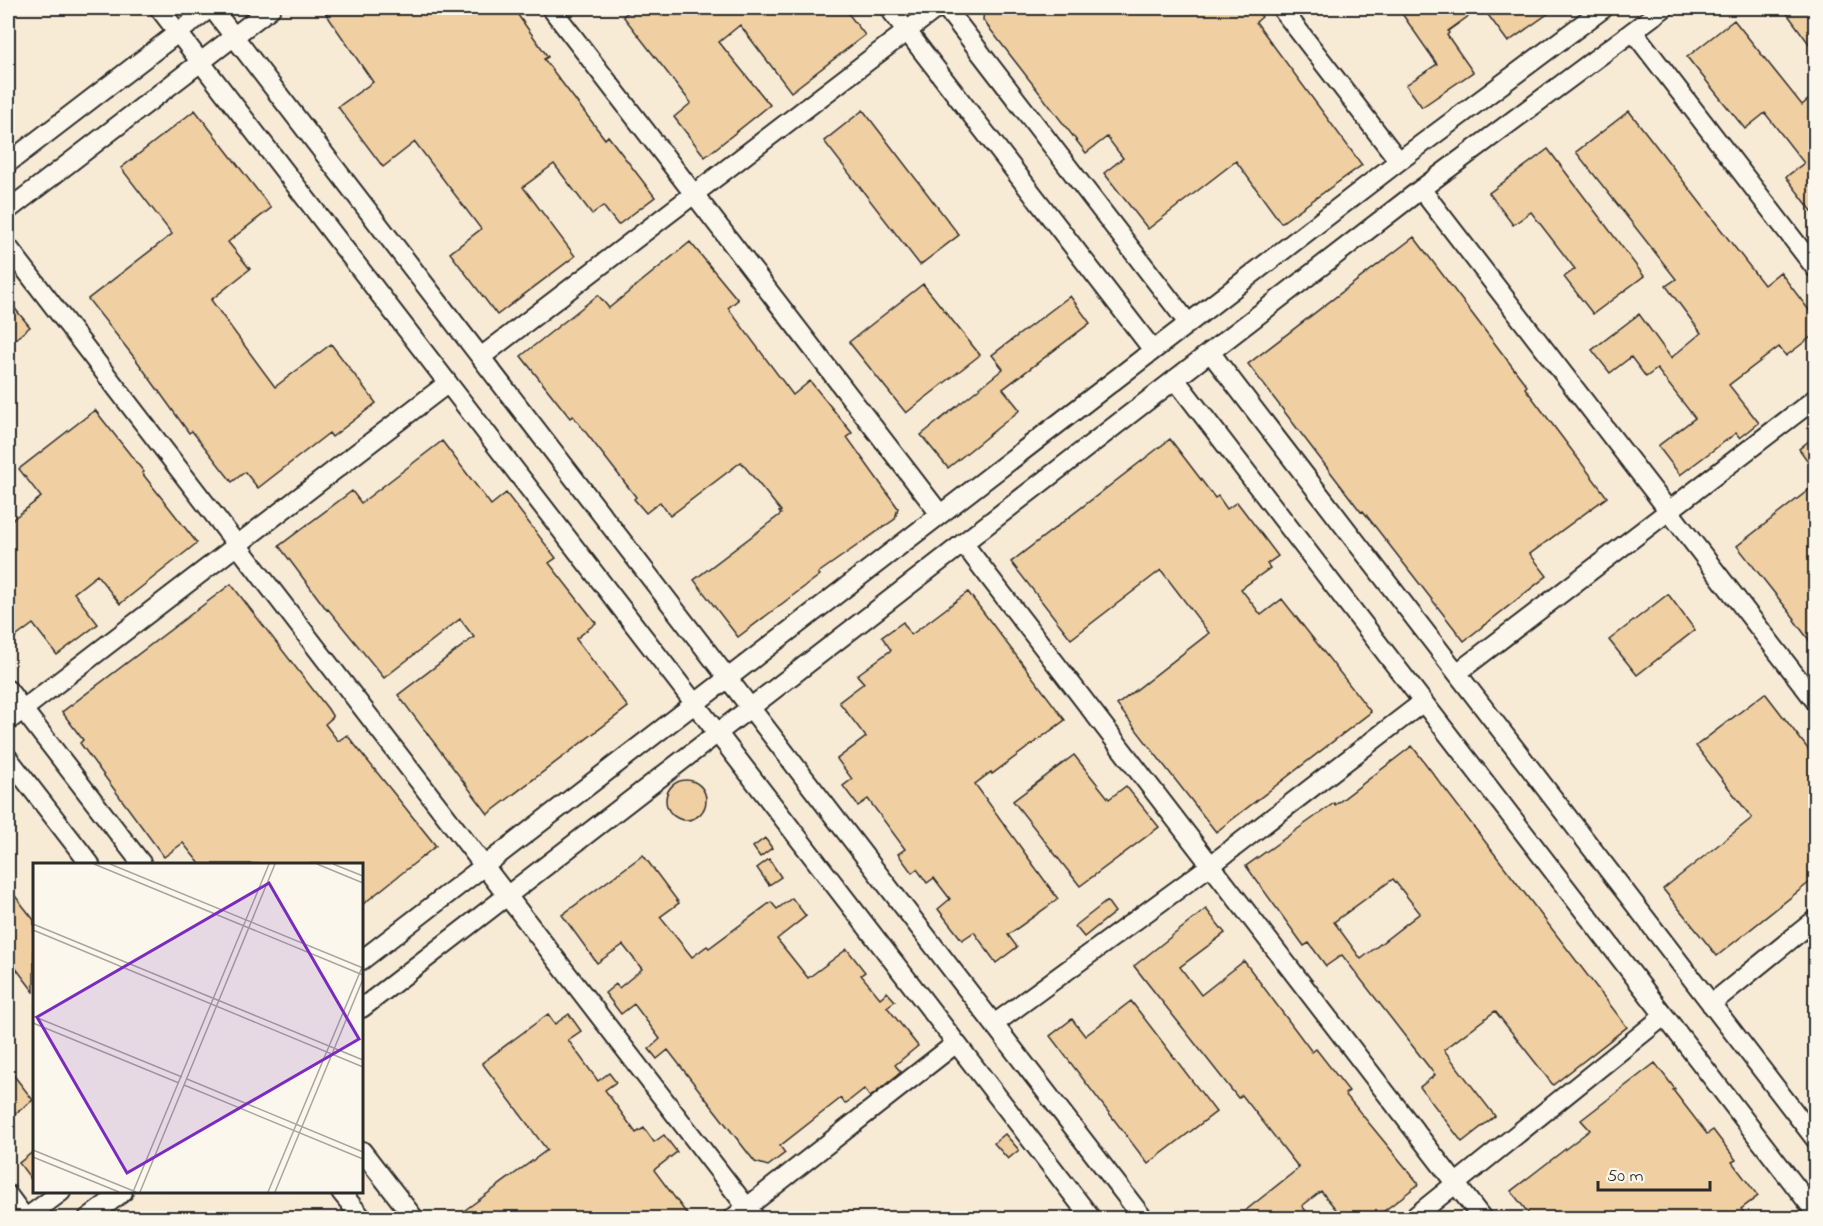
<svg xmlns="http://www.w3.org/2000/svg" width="1823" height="1226" viewBox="0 0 1823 1226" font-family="'Indie Flower',sans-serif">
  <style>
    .built { fill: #f8ebd6; fill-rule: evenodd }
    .building { fill: #f0cfa2; stroke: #2b2b2b; stroke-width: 1.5; fill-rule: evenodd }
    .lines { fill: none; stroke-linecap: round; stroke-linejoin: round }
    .minor-casing { stroke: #2b2b2b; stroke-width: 22 }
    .minor { stroke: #fbf7ec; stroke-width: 18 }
    .inset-road { fill: none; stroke: #a8a59f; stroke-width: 1.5 }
    .view { fill: #7b2cbf; fill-opacity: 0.15; stroke: #7b2cbf; stroke-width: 3 }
    .inset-edge { fill: none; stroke: #2b2b2b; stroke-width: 3 }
  </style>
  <rect width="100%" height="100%" fill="#fbf7ec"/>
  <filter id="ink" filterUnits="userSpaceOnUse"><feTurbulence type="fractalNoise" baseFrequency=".0167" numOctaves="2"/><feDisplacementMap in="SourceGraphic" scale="12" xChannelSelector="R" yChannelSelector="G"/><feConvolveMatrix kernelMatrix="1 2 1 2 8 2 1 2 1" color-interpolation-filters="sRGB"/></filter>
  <g filter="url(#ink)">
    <path class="built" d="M8,8H1815V1218H8ZM34,864H362V1192H34Z"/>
    <path class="building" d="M322,8H513L548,57L544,59L605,139L608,136L655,197L618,225L603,206L592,214L554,164L523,187L575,256L497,315L450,253L481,229L415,142L383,167L338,107L373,82Z
      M634,8H844L865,35L791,92L740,25L719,42L770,105L705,157L674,117L691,103L623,16Z
      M984,8H1255L1262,17L1256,22L1362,165L1281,223L1236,161L1148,229L1104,173L1123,158L1107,137L1086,153L983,20Z
      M1398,8H1480L1448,31L1449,33L1447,35L1473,72L1422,107L1406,85L1437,64Z
      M1483,8H1556L1508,42Z
      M1783,8H1815V52Z
      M1734,20L1802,105L1815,94V215L1786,177L1804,163L1765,113L1745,129L1687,57Z
      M195,110L271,208L228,242L250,269L211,300L275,387L331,344L376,403L332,437L329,433L258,488L245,472L232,482L192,431L189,433L137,361L88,299L172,234L121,168Z
      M863,110L959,235L920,265L824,141Z
      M1629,111L1764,285L1780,272L1815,318V334L1786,356L1779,347L1729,385L1759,423L1740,438L1736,433L1680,475L1658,446L1695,418L1657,369L1646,377L1631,357L1610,373L1592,350L1639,314L1671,358L1701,333L1666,286L1676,279L1576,152Z
      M1548,149L1644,276L1593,314L1564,277L1575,269L1531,212L1513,225L1489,193Z
      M1414,237L1527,386L1525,388L1607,497L1530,554L1547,576L1464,641L1363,511L1361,512L1248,364Z
      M690,242L738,300L728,308L793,395L810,381L852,433L847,437L898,508L895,519L818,573L820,575L738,637L694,580L781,514L779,512L781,511L741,462L670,516L660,502L646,513L634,499L636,497L573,416L570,418L521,356L598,295L609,308Z
      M923,284L980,355L906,413L849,342Z
      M1070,296L1090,323L1003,389L1020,410L948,468L921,435L1003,369L992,355Z
      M8,300L30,327L8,345Z
      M95,410L144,472L142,473L197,543L120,604L97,575L74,593L98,624L57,655L33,624L13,639L8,632V523L41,497L19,469Z
      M1815,436V471L1799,449Z
      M1170,439L1215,498L1218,496L1227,509L1237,502L1278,556L1267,564L1270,568L1241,589L1261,615L1282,599L1371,712L1216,832L1117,705L1209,633L1161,570L1071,639L1011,562Z
      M442,441L491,505L506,493L556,558L549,563L596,623L576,639L628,707L488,814L398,695L474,637L460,619L384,678L328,609L327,610L279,546L352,491L361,503Z
      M1815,485V648L1794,620L1795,619L1737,546Z
      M231,584L328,709L333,717L325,724L338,741L347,735L436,846L362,905V864H200L183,843L164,857L80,743L83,740L62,712Z
      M968,592L1065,720L992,774L991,772L975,784L1058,899L1008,935L1017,947L996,963L974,932L962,940L938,909L950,899L934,878L927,883L917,869L912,873L898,854L905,849L868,799L858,806L843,786L852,779L837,759L866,737L839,702L864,683L857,675L891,650L882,637L903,622L911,635Z
      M1668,594L1695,630L1637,675L1609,640Z
      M1765,693L1815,758V878L1717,956L1663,889L1752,818L1696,746Z
      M1412,746L1627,1027L1553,1085L1495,1011L1444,1050L1495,1116L1462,1142L1420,1087L1435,1075L1342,955L1326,966L1309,943L1304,946L1246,866L1334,803L1335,805ZM1393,879L1420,913L1361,959L1334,922Z
      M1074,755L1109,799L1126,786L1159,827L1080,886L1013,801Z
      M666 800a20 20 0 1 1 40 0a20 20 0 1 1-40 0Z
      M765,838L772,848L760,857L753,847Z
      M643,855L679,903L660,917L692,957L707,946L709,948L771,902L777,909L792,898L806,916L777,939L808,978L847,949L865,972L861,975L880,998L887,992L895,1001L887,1007L918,1046L895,1065L901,1072L870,1097L864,1089L845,1104L841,1098L780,1146L785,1153L768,1166L755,1162L668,1050L657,1059L649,1049L660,1039L634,1004L621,1014L605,993L616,984L619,988L642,969L623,945L597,963L562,915Z
      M769,859L781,877L769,885L757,868Z
      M8,887L34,920V992L8,958Z
      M1107,901L1115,912L1084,937L1075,926Z
      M1206,909L1225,933L1180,967L1201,995L1244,961L1312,1052L1316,1049L1349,1091L1345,1094L1419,1184L1375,1218H1343L1321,1191L1302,1206L1312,1218H1236L1299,1168L1242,1095L1238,1098L1134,966Z
      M1131,1001L1216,1112L1148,1164L1050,1036L1072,1019L1085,1036Z
      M548,1014L555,1024L569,1014L581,1031L568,1040L598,1081L609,1073L616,1082L605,1090L636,1133L644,1128L654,1142L664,1135L677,1152L654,1170L690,1218H472L465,1210L547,1150L482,1063Z
      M1655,1063L1675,1089L1673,1090L1707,1134L1713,1130L1736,1160L1732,1162L1758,1196L1741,1209L1748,1218H1532L1511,1191L1590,1130L1581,1120Z
      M8,1068L33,1100L8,1119Z
      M1005,1134L1019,1150L1008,1159L994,1143Z
      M34,1151V1183L19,1163Z"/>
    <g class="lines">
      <defs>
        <path id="minor" d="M159,8L1091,1218
          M212,8L1143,1218
          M551,8L940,514
          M889,8L1153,350
          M946,8L1188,323
          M1281,8L1399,161
          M1633,31L1816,269
          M8,163L210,8
          M1421,189L1816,702
          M8,210L271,8
          M8,247L755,1218
          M1210,352L1816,1140
          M481,357L937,8
          M1175,379L1816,1213
          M963,543L1482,1218
          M1457,673L1816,398
          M8,690L142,864
          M8,721L448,383
          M8,758L90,864
          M362,960L1399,161L1604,8
          M1711,1004L1816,919
          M362,1008L1421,189L1664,8
          M994,1024L1211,865L1423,702
          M362,1151L414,1218
          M341,1192L362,1218
          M8,1195L25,1218
          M26,1218L61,1192
          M88,1218L123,1192
          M733,1218L955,1044
          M1413,1218L1664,1016"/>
      </defs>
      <use href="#minor" class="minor-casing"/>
      <use href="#minor" class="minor"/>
    </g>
  </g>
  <g transform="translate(33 863)">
    <rect width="330" height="330" fill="#fbf7ec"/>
    <path class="inset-road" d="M61,1L330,112M77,1L330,105M284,1L330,20M300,1L330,13M0,61L330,197M0,67L330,204M0,153L149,214M0,160L146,220M154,216L330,289M151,222L330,296M0,287L103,329M0,294L86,329M100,329L236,1M107,329L242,1M235,329L330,102M242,329L330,116"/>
    <path class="view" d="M236,20L326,176L94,310L4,154Z"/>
    <rect width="330" height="330" class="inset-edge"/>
  </g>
  <rect width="1823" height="1226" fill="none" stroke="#fbf7ec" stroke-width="30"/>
  <rect x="15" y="15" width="1793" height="1196" fill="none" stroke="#2b2b2b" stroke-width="2" filter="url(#ink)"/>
  <path d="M1598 1181v9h112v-9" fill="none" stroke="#2b2b2b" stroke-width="3"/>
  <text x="1607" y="1181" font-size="18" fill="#2b2b2b" stroke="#fbf7ec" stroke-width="4.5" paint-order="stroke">50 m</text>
</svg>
